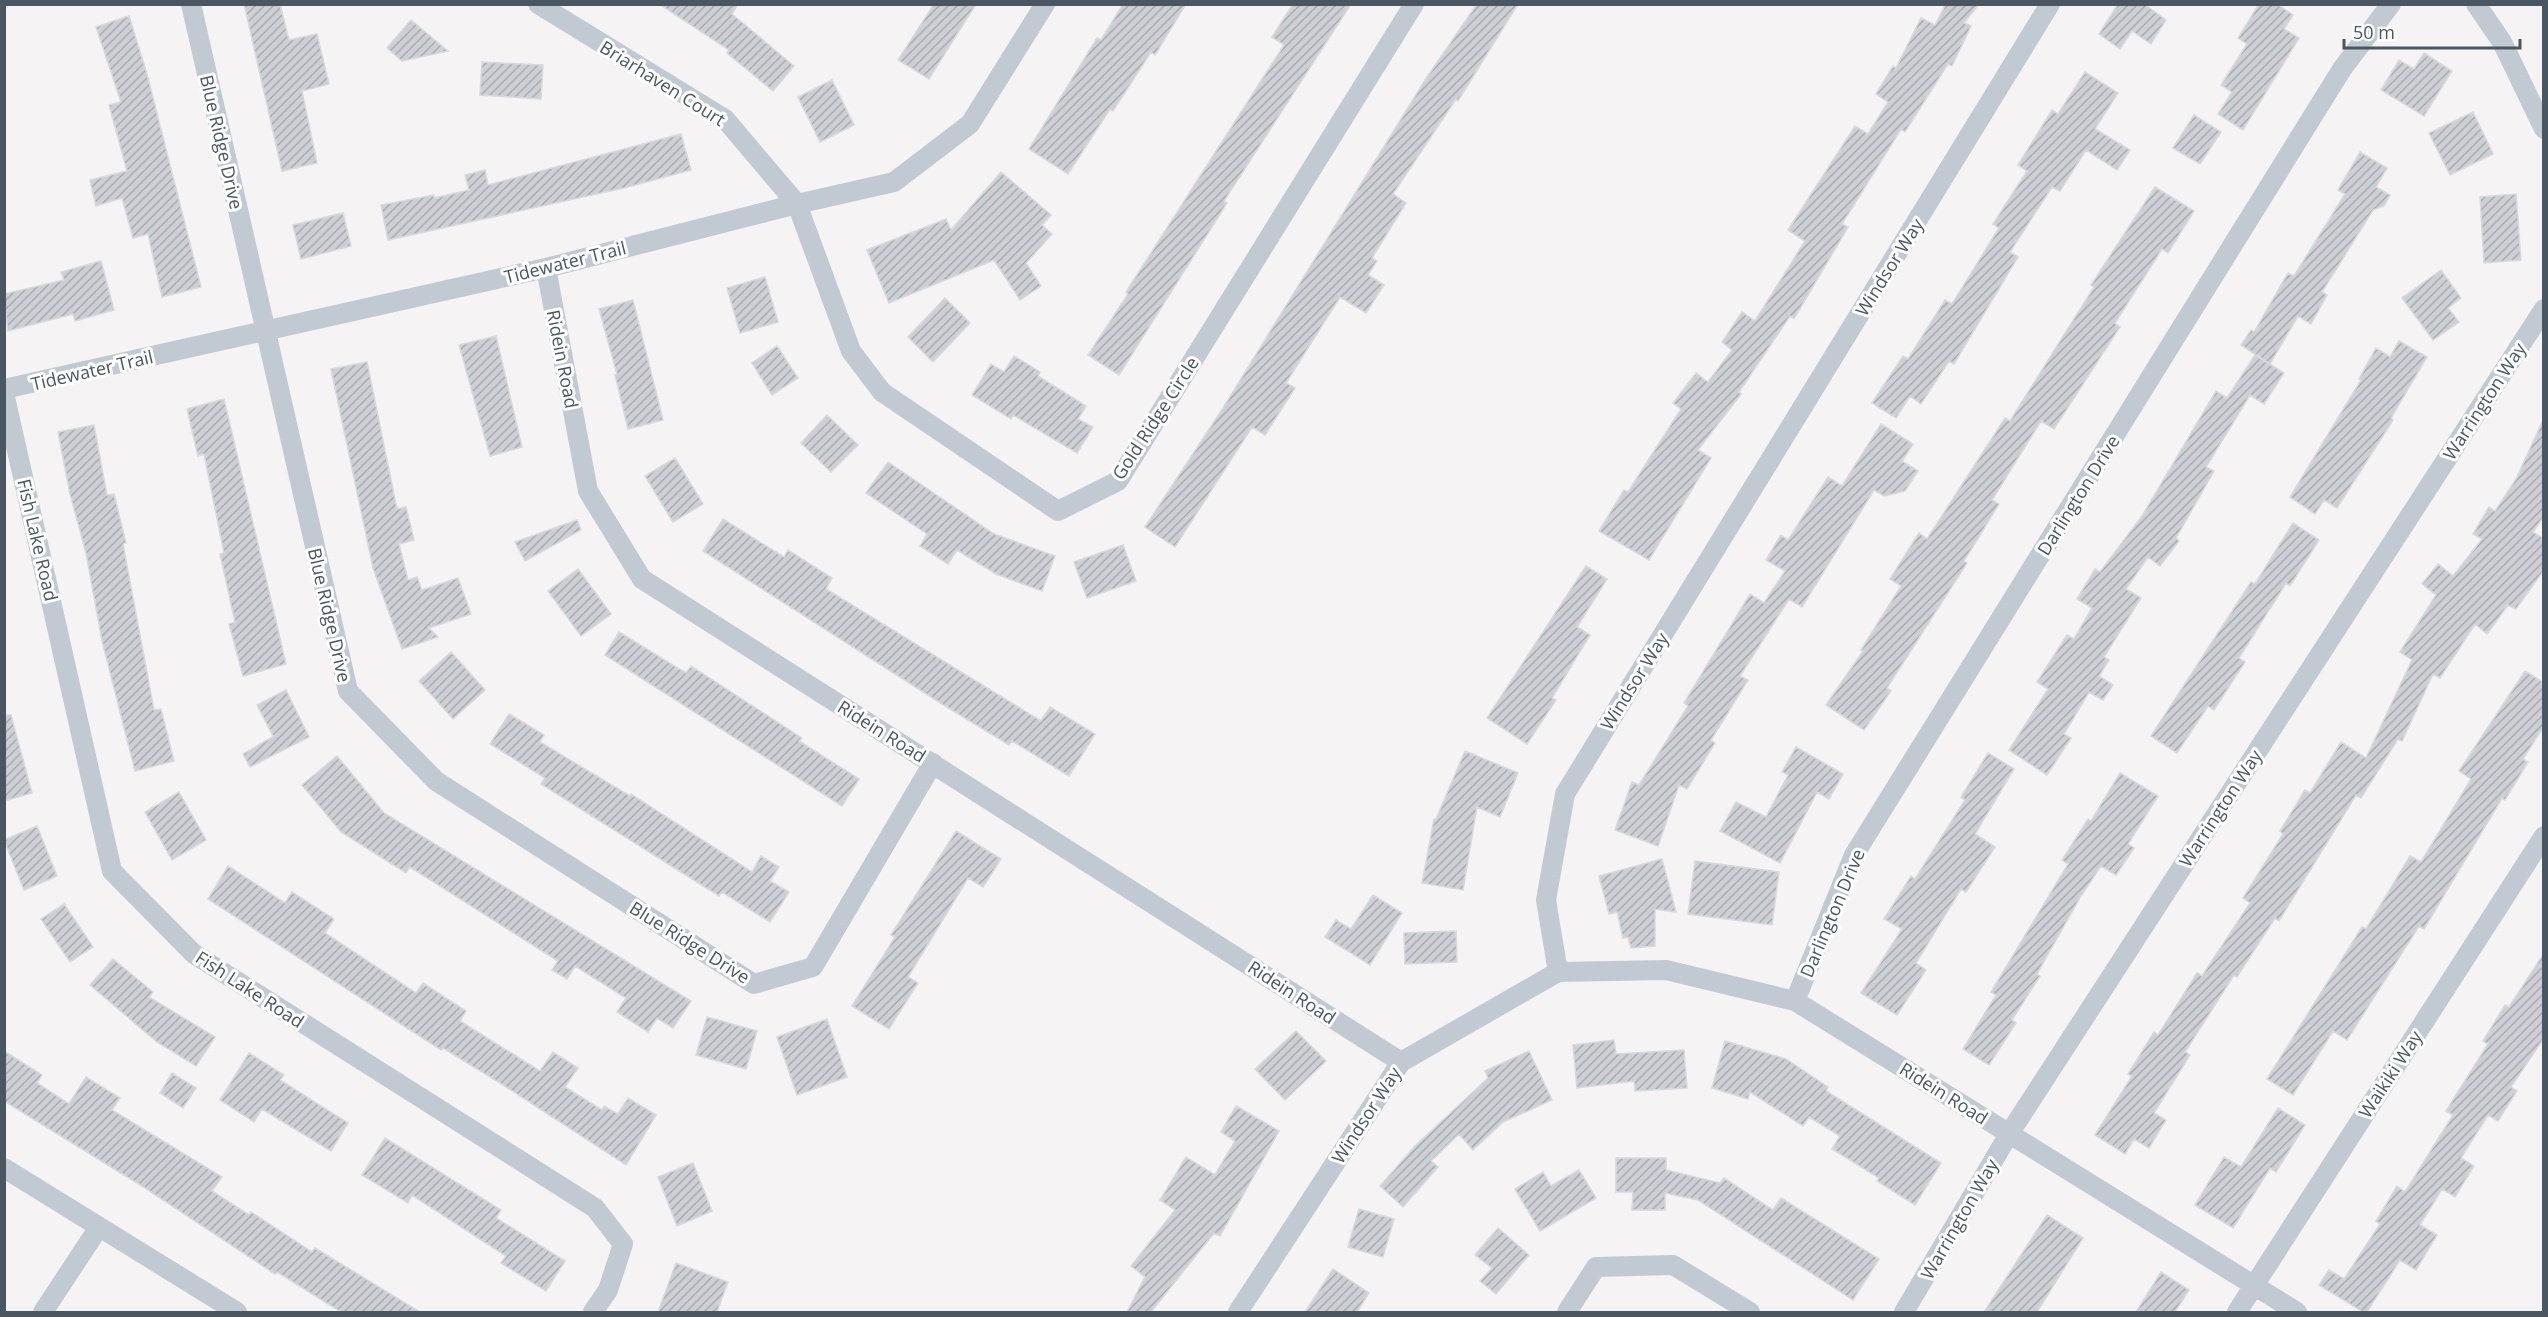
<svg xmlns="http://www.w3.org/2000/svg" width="2548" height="1317" viewBox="0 0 2548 1317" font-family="'Open Sans',sans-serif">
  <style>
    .building { fill: url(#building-hatch); stroke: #d7d9de; stroke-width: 1.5 }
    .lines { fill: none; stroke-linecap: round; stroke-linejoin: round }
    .minor { stroke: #c1cad2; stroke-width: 20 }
    .labels { text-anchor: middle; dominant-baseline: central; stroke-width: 6; stroke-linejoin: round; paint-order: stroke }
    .street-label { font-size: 18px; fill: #4a5661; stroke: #fff }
  </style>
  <defs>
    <pattern id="building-hatch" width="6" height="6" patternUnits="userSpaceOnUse" patternTransform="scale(1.5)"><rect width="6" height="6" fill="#cdcfd5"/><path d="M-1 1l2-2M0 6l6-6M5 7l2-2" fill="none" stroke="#a8abb0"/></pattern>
  </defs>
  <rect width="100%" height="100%" fill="#f5f3f3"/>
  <path class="building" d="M244,4H280L289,40L317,34L329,84L302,91L317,163L282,171Z
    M659,4H738L732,14L794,66L773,91L727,53L729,50Z
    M934,4H976L929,79L898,60Z
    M1123,4H1186L1155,55L1151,52L1113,111L1110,109L1068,174L1029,149L1097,38L1101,40Z
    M1293,4H1351L1224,201L1227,203L1119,375L1088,355L1128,294L1126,292L1284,45L1272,37Z
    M1477,4H1518L1458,101L1456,99L1393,194L1406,203L1372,258L1377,261L1368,275L1384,285L1366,313L1340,297L1286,383L1295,388L1265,435L1252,427L1175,547L1145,527L1223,408L1425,80Z
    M1946,4H1979L1964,23L1971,26L1952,66L1948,64L1905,132L1901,129L1842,224L1848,227L1794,319L1790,316L1739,392L1741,394L1698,450L1711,458L1649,560L1599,531L1624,490L1628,492L1681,409L1673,403L1696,373L1708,382L1732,350L1722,342L1742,312L1755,321L1805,241L1788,230L1855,126L1868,134L1888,102L1876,94L1893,66L1896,68L1921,18L1935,25Z
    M2118,4H2144L2166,20L2151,44L2132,31L2120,49L2099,34Z
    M2259,4H2277L2293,15L2284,29L2299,38L2243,130L2218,114L2232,92L2221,85L2247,44L2238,38Z
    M129,16L147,74L201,287L162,297L148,234L133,238L122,198L96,206L90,180L127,171L109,105L121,102L96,27Z
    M411,20L448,51L402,61L387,48Z
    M2424,53L2452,71L2424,116L2381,90L2399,60L2414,69Z
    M482,62L543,65L541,99L480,95Z
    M2085,72L2118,93L2095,129L2130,150L2117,170L2086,150L2060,191L2052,187L2010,252L2018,257L1954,364L1949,361L1921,404L1910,396L1896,418L1872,403L1903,356L1908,359L1945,300L1952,304L1999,228L1993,224L2027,171L2018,165L2052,110L2058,114Z
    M832,80L854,125L820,142L798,97Z
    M2473,112L2493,154L2450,175L2429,133Z
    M2194,115L2221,132L2200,164L2173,148Z
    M681,134L691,170L624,188L388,240L381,205L434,195V198L469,190L465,175L485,170L488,185Z
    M2360,152L2387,168L2376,187L2390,195L2384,206L2373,210L2322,292L2327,295L2311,324L2298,316L2270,364L2241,345L2251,330L2254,332L2288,273L2294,276L2345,194L2338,190Z
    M1001,172L1051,215L1042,225L1052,234L1026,263L1041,286L1020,300L994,260L889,303L867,250L946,219L951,230Z
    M2155,187L2194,211L2168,253L2162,249L2115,323L2120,327L2054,429L2041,421L1992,500L1999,504L1964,561L1967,563L1887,688L1891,691L1864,730L1826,705L1863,651L1861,650L1901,586L1890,579L1919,533L1927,539L2005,418L2010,421L2094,287L2091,285Z
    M2516,194L2521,260L2484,263L2480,197Z
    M343,213L351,246L301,259L293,225Z
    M101,261L114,310L75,321L73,314L8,331L4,294L64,280L61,272Z
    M2441,270L2461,298L2448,308L2459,322L2433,340L2402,298Z
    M765,277L778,322L740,333L727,288Z
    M945,298L970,323L933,362L908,337Z
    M633,300L663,420L628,429L615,375L617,374L599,309Z
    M496,336L522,447L490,456L459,345Z
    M2399,341L2427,357L2391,418L2393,420L2337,508L2324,500L2315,514L2290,497L2361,380L2359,379L2376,348L2390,357Z
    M777,346L798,378L772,395L752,363Z
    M2255,355L2284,373L2264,404L2250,395L2206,467L2214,471L2176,538L2179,541L2160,566L2148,557L2126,589L2141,598L2104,657L2109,660L2099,676L2113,685L2103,700L2089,692L2064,734L2071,738L2047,775L2009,750L2048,689L2037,682L2067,635L2074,639L2092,608L2077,599L2095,569L2100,572L2142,516L2216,391L2227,398Z
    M1014,356L1040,372L1038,376L1086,406L1078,419L1093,427L1077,453L1013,415L1011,419L972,395L991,364L1004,372Z
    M367,362L397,509L406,507L414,540L399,544L408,580L417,577L422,590L458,578L471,614L429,628L438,637L402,649L373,568L331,369Z
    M224,399L286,664L243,676L229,624L235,622L220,554L224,553L204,454L198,456L187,409Z
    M827,415L858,445L831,472L801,443Z
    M2544,418V516L2533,532L2544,539V570L2516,609L2508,605L2487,634L2475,624L2440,678L2433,674L2402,741L2398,739L2361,798L2356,795L2279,921L2275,918L2237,977L2234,975L2185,1052L2190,1055L2154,1113L2166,1120L2149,1148L2134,1139L2125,1154L2095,1135L2132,1076L2128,1074L2154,1032L2158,1035L2197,973L2202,976L2250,903L2243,898L2283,834L2280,831L2305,790L2310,793L2341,742L2366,758L2412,660L2400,652L2436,595L2422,584L2438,564L2453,576L2482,539L2473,534L2489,507L2495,511L2516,479Z
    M1881,424L1913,444L1902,461L1918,471L1905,491L1884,496L1874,490L1802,607L1789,599L1740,676L1748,680L1711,740L1715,743L1687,789L1679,785L1658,846L1615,830L1632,782L1639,785L1688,706L1684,703L1750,594L1764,603L1785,571L1766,560L1781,535L1788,540L1828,477L1842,486Z
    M94,425L107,495L114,494L126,543L123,544L154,710L161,709L174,761L135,771L102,641L86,553L70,494L58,432Z
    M675,458L703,504L673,522L645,476Z
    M888,462L994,534L1055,556L1042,591L996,574L957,550L948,564L920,546L927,534L866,493Z
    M723,519L784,557L788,550L832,578L826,589L1041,721L1050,707L1095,734L1069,776L1012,741L1009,745L942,704L703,551Z
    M577,520L581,530L525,561L515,542Z
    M2293,523L2319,540L2290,586L2286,583L2239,658L2245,662L2214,710L2208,706L2177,753L2151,736L2251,582L2255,584Z
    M1123,545L1136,581L1087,598L1074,562Z
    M1586,566L1607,579L1577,627L1590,635L1552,698L1556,700L1527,744L1487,718Z
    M578,569L611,614L581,636L548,591Z
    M619,632L686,673L691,666L802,738L799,741L859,779L842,806L605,655Z
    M451,652L485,690L453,719L419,681Z
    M2525,671L2544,683V726L2523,759L2528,762L2505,800L2502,798L2424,929L2419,926L2347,1040L2333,1031L2293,1095L2267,1079L2362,927L2366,929L2410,856L2421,862L2471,779L2459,771Z
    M286,690L309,737L250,767L243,754L276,735L273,736L257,705Z
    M509,714L544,735L540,742L630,796L631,794L752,872L761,856L779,867L770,881L789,892L770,922L722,892L719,896L541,784L545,778L490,744Z
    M4,715H11L32,793L4,801Z
    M1796,747L1843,774L1829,799L1817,792L1780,863L1720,831L1736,802L1766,817L1788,775L1782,772Z
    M1465,751L1518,773L1500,817L1477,807L1463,890L1422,883L1434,819H1436Z
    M1988,753L2014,769L1975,834L1995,847L1966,892L1961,889L1916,963L1926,970L1897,1015L1861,993L1902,929L1884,919L1911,876L1915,879L1965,800L1961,797Z
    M337,756L384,813L691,1001L673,1028L657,1018L648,1032L617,1012L626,998L575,966L567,979L552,970L558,961L410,867L406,873L341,832L302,785Z
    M2120,773L2158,796L2128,844L2134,848L2116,875L2101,866L2081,896L2037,974L2040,976L2012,1020L2016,1023L1989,1065L1963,1049L1996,995L1991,992L2068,864L2062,860L2088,819L2091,821Z
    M179,792L206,840L172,860L145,812Z
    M37,826L57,876L24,890L4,840Z
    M956,831L1001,859L983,887L968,878L908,977L918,983L889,1029L852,1006L895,937L891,935Z
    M1662,859L1676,912L1655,909V946L1631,948L1628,937L1623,938L1617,912L1609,914L1599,876Z
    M1695,861L1779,872L1772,925L1688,914Z
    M228,866L285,903L292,892L334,919L325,933L416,993L423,983L466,1011L460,1021L540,1071L553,1052L578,1068L565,1087L602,1110L604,1106L618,1114L628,1098L656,1115L626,1165L500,1083L443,1048L441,1050L208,899Z
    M1373,895L1402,913L1370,965L1325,937L1336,920L1351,929Z
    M64,904L93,947L70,962L41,919Z
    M1456,931L1457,962L1405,964L1404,933Z
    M2544,953V1038L2511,1087L2517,1091L2498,1121L2488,1115L2461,1158L2474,1166L2455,1197L2442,1189L2420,1225L2437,1235L2416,1270L2400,1260L2367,1312H2363L2319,1285L2329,1270L2344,1279L2380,1224L2376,1221L2397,1186L2405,1192L2453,1115L2446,1111L2488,1044L2483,1041L2505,1005L2509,1007Z
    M113,959L153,992L149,997L215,1037L196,1066L157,1042L90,985Z
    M707,1017L757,1031L746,1069L696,1055Z
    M827,1019L847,1077L797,1095L777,1037Z
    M1296,1031L1326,1061L1285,1100L1255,1069Z
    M1614,1040L1616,1054L1684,1050L1687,1088L1635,1091L1634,1081L1577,1088L1573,1045Z
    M1725,1041L1786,1059L1828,1087L1826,1091L1941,1163L1915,1205L1877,1181L1879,1178L1832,1149L1840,1136L1809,1117L1803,1126L1750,1092L1748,1099L1712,1088Z
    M4,1051L42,1075L37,1083L69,1104L86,1077L120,1098L112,1110L222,1177L212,1191L249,1215L251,1212L312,1252L315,1248L420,1312H341L277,1272L275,1274L142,1186L4,1101Z
    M1529,1051L1552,1100L1503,1122L1473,1150L1459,1134L1431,1161L1438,1167L1403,1207L1380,1186L1415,1146L1488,1078L1485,1071Z
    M249,1053L284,1075L280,1080L348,1123L331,1151L262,1109L254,1122L220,1100Z
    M172,1073L196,1088L183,1108L160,1093Z
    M1236,1106L1279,1131L1220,1236L1214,1233L1151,1312H1127L1145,1277L1131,1266L1175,1210L1160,1200L1186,1157L1215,1175L1235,1141L1221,1132Z
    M2278,1108L2305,1125L2276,1172L2270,1168L2233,1228L2195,1205L2224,1157L2241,1167Z
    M385,1138L501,1210L496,1218L565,1261L546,1291L501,1263L506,1256L412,1195L408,1203L362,1175Z
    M1616,1158H1666V1170L1720,1183L1724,1178L1773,1210L1781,1198L1879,1259L1853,1300L1698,1200L1665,1193V1210H1632L1633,1192H1616Z
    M693,1163L712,1211L677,1226L658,1177Z
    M1579,1170L1596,1198L1540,1231L1515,1189L1543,1172L1551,1186Z
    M1359,1209L1394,1219L1383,1257L1348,1247Z
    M2047,1215L2083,1238L2037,1312H1984Z
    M1498,1228L1529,1255L1496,1294L1480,1281L1492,1268L1475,1255Z
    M676,1263L728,1282L717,1312H658Z
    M1333,1269L1369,1293L1357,1312H1305Z
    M2161,1272L2189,1290L2175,1312H2136Z"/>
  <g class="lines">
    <path class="minor" d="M191,4L348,691L436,781L754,984L813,967L933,763
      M538,4L725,119L797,204L851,351L882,392L1058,511L1118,481L1414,4
      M2476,4L2502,42L2544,129
      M546,268L588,491L642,579L1401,1062
      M4,389L546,268L797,204L894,182L970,124L1045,4
      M4,393L112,871L194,954L595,1208L623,1244L608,1290L593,1312
      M1558,972L1546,900L1565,794L2050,4
      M1795,1001L1854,855L2342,69L2391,4
      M4,1168L237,1312
      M43,1312L99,1227
      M1238,1312L1401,1062L1558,972L1666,970L1795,1001L2297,1312
      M1567,1312L1596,1267L1673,1265L1750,1312
      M1904,1312L2009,1134L2544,309
      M2237,1312L2544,836"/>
  </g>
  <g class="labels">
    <g class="street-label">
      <text transform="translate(663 83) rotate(32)">Briarhaven Court</text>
      <text transform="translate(222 142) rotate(77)">Blue Ridge Drive</text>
      <text transform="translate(565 262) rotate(-14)">Tidewater Trail</text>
      <text transform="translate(1889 267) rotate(-58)">Windsor Way</text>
      <text transform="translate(563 359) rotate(79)">Ridein Road</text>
      <text transform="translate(92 370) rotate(-13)">Tidewater Trail</text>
      <text transform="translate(2484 401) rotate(-57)">Warrington Way</text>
      <text transform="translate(1155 418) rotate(-57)">Gold Ridge Circle</text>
      <text transform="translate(2078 495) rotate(-58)">Darlington Drive</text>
      <text transform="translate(38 540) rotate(77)">Fish Lake Road</text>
      <text transform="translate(330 615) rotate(77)">Blue Ridge Drive</text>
      <text transform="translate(1634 681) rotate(-58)">Windsor Way</text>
      <text transform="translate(882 731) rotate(32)">Ridein Road</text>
      <text transform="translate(2220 808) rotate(-57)">Warrington Way</text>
      <text transform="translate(1832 913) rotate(-67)">Darlington Drive</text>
      <text transform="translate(690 942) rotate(32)">Blue Ridge Drive</text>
      <text transform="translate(250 989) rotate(33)">Fish Lake Road</text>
      <text transform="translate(1292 992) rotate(33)">Ridein Road</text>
      <text transform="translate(2390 1074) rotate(-57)">Waikiki Way</text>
      <text transform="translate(1944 1093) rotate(32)">Ridein Road</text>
      <text transform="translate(1366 1115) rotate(-57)">Windsor Way</text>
      <text transform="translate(1959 1219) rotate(-60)">Warrington Way</text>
    </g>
  </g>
  <rect width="2548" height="1317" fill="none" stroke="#4a5661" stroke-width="12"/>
  <path d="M2344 39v9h176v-9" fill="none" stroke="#4a5661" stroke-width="3"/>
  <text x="2353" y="39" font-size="18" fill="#4a5661" stroke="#ffffff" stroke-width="4.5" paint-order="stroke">50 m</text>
</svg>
